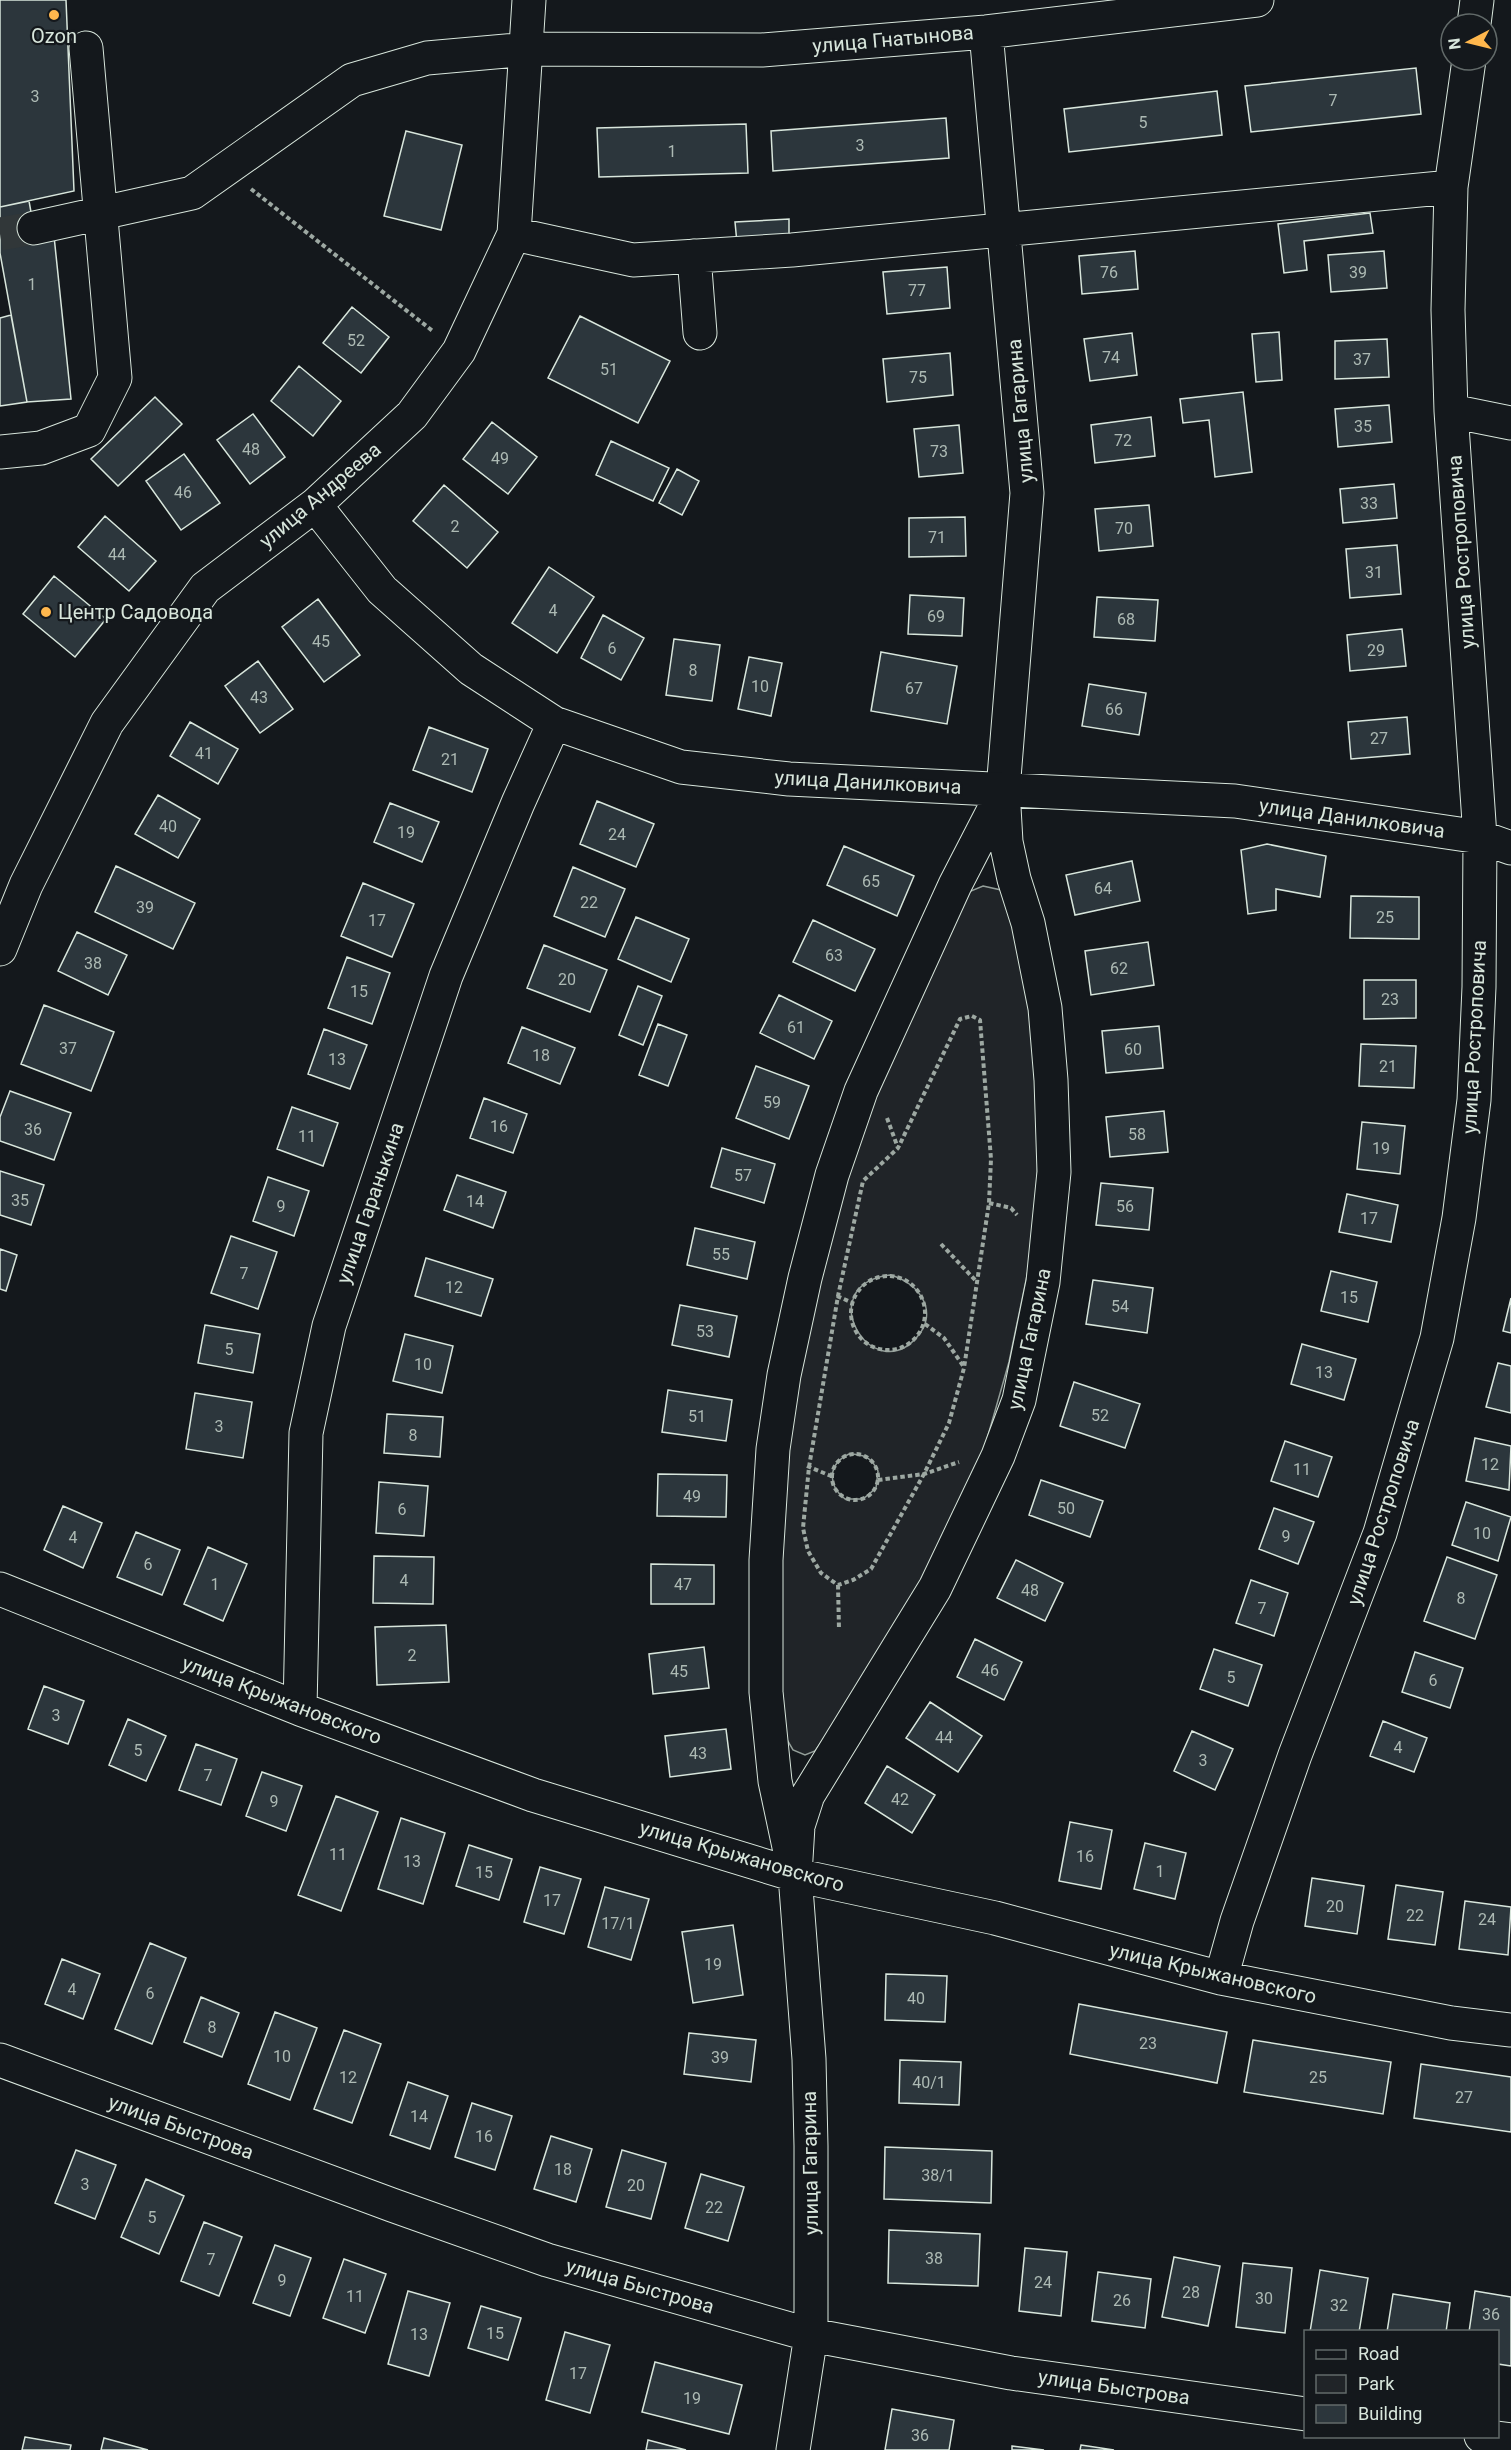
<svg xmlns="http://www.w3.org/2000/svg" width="1511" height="2450" viewBox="0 0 1511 2450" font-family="Roboto,sans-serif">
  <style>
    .green { fill: #202428; stroke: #939e99; stroke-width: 1.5; fill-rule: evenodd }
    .building { fill: #2c363c; stroke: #d8e6dc; stroke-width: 1.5 }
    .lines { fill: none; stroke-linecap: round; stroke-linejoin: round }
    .minor-tunnel { stroke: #313739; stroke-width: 33; stroke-dasharray: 33 16; stroke-linecap: butt }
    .minor-casing { stroke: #d8e6dc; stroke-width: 35 }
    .path { stroke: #9da8a2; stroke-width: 4; stroke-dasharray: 4.5 3; stroke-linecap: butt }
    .minor { stroke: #14181c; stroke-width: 33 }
    .poi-dot { fill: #ffb74d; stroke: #14181c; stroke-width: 2 }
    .labels { text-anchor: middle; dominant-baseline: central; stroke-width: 4.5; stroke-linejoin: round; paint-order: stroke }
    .number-label { font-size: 16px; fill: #adbab4 }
    .poi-label { font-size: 20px; fill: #d8e6dc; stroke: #14181c }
    .street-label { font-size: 20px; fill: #d8e6dc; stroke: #14181c }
  </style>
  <rect width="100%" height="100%" fill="#14181c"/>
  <path class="green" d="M983,886L1001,890L1009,907L1029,1007L1040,1105L1035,1237L1009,1362L983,1453L918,1587L835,1723L815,1751L805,1755L793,1750L786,1738L775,1629L784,1452L839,1181L966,893ZM890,1275C918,1282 940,1311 917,1337C872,1389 810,1285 890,1275ZM849,1454C864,1454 872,1458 878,1471L876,1488L863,1499H845C827,1485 828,1464 849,1454Z"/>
  <path class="building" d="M0,0H66L74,191L0,207Z
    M1416,68L1421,114L1251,132L1245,86Z
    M1217,91L1222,135L1069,152L1064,109Z
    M946,118L949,158L773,171L771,131Z
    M746,124L748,173L599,177L597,128Z
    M406,131L462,145L441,230L384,216Z
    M29,201L36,240L54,236L71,399L27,402L0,253V207Z
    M1370,213L1373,233L1304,241L1307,270L1284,273L1278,224Z
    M789,219V239L737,243L735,222Z
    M1135,251L1138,289L1082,294L1079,256Z
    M1384,251L1387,288L1331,292L1328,255Z
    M947,267L950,308L887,314L883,272Z
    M352,307L389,337L361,373L323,343Z
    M11,315L27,402L0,406V318Z
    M580,316L670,361L638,423L548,378Z
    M1279,332L1282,380L1256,382L1252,334Z
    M1132,333L1137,375L1090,381L1084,339Z
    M1387,339L1389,377L1335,379V341Z
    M950,353L953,395L887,402L883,359Z
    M299,366L341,401L313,436L271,401Z
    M1243,392L1252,472L1215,477L1209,420L1183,423L1180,399Z
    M155,397L182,424L118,486L91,459Z
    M1389,405L1392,442L1338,447L1335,409Z
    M253,414L285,457L250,484L217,440Z
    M1151,417L1155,456L1095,463L1091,425Z
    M492,422L537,457L508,494L463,459Z
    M959,425L963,473L919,477L914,429Z
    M611,441L669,468L653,501L596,475Z
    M184,454L220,503L181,530L146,481Z
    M677,469L699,481L682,515L659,503Z
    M1394,484L1397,518L1343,523L1340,489Z
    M444,485L498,532L467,568L413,521Z
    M1149,505L1153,546L1099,551L1095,509Z
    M105,516L156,561L129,591L78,547Z
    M965,517L966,556L909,557V518Z
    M1397,545L1401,594L1350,598L1346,549Z
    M549,567L594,597L557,653L512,623Z
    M54,576L106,619L75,657L23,614Z
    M910,595L964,598L962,636L908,634Z
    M1097,597L1158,600L1155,641L1094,637Z
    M318,599L360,655L324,682L282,627Z
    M603,615L644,638L621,680L581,658Z
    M1402,629L1406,666L1350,671L1347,635Z
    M674,639L720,645L712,701L666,695Z
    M881,652L957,666L947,724L871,711Z
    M749,657L782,663L771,716L738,709Z
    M258,661L293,709L260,733L225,686Z
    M1089,684L1146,693L1139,735L1082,726Z
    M1407,717L1410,754L1351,759L1348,722Z
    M190,722L238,749L218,784L170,756Z
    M429,727L488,749L472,792L413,770Z
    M158,795L200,819L178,858L135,834Z
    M597,801L654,824L636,867L580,844Z
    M390,803L439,822L422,862L374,842Z
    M1267,844L1326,856L1320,897L1276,889V910L1248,914L1241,850Z
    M844,846L914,876L897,916L827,885Z
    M1132,861L1140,901L1075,915L1066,875Z
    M116,866L195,903L173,949L95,912Z
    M573,867L625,889L605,937L554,916Z
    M363,883L414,904L392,957L341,936Z
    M1351,896L1419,897V939L1350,938Z
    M636,917L689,939L671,982L618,959Z
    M813,920L875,949L855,991L793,962Z
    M77,932L127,955L108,995L58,971Z
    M1148,942L1154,985L1091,995L1085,951Z
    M544,945L607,970L590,1012L527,988Z
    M347,957L390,973L372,1024L328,1008Z
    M1364,980H1416V1018L1364,1019Z
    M638,986L662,996L643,1045L619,1035Z
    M779,995L832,1021L814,1059L760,1033Z
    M44,1005L114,1032L91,1091L21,1064Z
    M658,1024L687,1035L668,1086L639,1075Z
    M1159,1026L1163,1068L1106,1073L1102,1031Z
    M522,1027L575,1048L560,1084L508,1063Z
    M324,1029L367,1045L350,1089L308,1074Z
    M1361,1044L1416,1046L1414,1088L1359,1086Z
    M756,1066L809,1086L789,1139L736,1118Z
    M10,1091L71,1113L54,1160L0,1141V1117Z
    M484,1098L527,1114L513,1153L470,1138Z
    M292,1107L338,1123L323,1166L277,1149Z
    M1164,1111L1168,1152L1110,1157L1106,1117Z
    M1362,1122L1405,1126L1400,1174L1357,1169Z
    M722,1148L775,1164L764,1203L711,1187Z
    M0,1171L44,1185L31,1225L0,1215Z
    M457,1175L506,1192L493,1228L444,1210Z
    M268,1177L309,1191L294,1236L253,1221Z
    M1101,1183L1153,1188L1149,1230L1096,1225Z
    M1347,1194L1398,1205L1391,1242L1339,1232Z
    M695,1228L755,1242L747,1279L687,1265Z
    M231,1236L277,1252L258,1309L211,1293Z
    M0,1249L17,1255L6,1291L0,1289Z
    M426,1258L493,1279L481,1316L415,1296Z
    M1331,1271L1377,1282L1368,1322L1321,1311Z
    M1093,1280L1153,1288L1147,1333L1086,1324Z
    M1511,1298V1333L1503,1331Z
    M680,1305L737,1316L729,1357L672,1345Z
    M205,1325L260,1334L253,1373L198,1363Z
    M405,1334L453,1346L442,1393L393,1381Z
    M1302,1344L1356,1359L1344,1400L1291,1384Z
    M1498,1363L1511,1366V1413L1486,1407Z
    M1074,1382L1140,1404L1125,1448L1060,1426Z
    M668,1390L732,1400L726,1441L662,1432Z
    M195,1393L252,1402L243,1458L186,1449Z
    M387,1414L443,1417L440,1457L384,1453Z
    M1475,1438L1511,1446L1509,1490L1466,1481Z
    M1285,1441L1332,1457L1318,1497L1271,1481Z
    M658,1474L727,1475L726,1517L657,1516Z
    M1041,1480L1103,1501L1090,1537L1029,1515Z
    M379,1482L428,1486L424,1536L376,1533Z
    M1466,1502L1511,1517L1498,1561L1452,1545Z
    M63,1506L102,1523L83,1568L44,1550Z
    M1274,1508L1314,1522L1298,1564L1259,1549Z
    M136,1532L180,1550L162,1595L117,1577Z
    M208,1547L247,1564L223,1621L184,1604Z
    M374,1556L434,1557L433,1604L373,1603Z
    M1447,1557L1497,1575L1475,1639L1424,1621Z
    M1016,1560L1063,1583L1045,1621L997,1598Z
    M651,1564L714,1565V1604H651Z
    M1251,1580L1288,1593L1274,1636L1236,1623Z
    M446,1625L449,1682L377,1685L375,1627Z
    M975,1639L1022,1662L1004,1700L957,1677Z
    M704,1647L709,1688L653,1694L649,1654Z
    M1214,1649L1262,1665L1248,1706L1200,1689Z
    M1415,1652L1463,1668L1450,1708L1402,1692Z
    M44,1686L84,1701L68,1744L28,1729Z
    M930,1702L982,1736L958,1772L906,1738Z
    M128,1719L166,1736L146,1781L109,1765Z
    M1383,1721L1427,1738L1414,1772L1370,1756Z
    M726,1729L731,1769L670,1777L665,1736Z
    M1192,1731L1233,1749L1215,1790L1174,1771Z
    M196,1744L237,1759L221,1805L179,1790Z
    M887,1766L935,1795L912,1833L865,1803Z
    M262,1772L302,1786L286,1831L246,1816Z
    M336,1796L378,1812L341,1911L298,1895Z
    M401,1818L445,1833L423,1904L378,1889Z
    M1070,1822L1112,1830L1101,1889L1059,1881Z
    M1145,1843L1186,1853L1175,1899L1134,1889Z
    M469,1845L512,1859L499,1900L456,1886Z
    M540,1867L581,1879L564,1934L524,1922Z
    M1312,1878L1364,1886L1357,1934L1305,1926Z
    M1396,1885L1443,1892L1435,1945L1388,1939Z
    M605,1887L649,1899L631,1960L588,1947Z
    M1465,1901L1511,1907L1508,1955L1459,1949Z
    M733,1925L743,1995L693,2003L682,1932Z
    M150,1943L186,1958L152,2044L115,2029Z
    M62,1959L100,1974L83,2019L45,2004Z
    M886,1974L947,1976L945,2022L885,2020Z
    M201,1997L239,2013L222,2057L184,2042Z
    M1079,2004L1227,2032L1217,2083L1070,2054Z
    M275,2012L317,2028L290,2100L248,2084Z
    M344,2030L381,2044L352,2123L314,2109Z
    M689,2033L756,2040L751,2082L684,2074Z
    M1253,2040L1391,2062L1383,2114L1244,2092Z
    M900,2060L961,2062L959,2105L899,2103Z
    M1421,2064L1511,2077V2132L1414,2118Z
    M408,2082L448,2096L430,2149L390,2135Z
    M472,2103L512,2116L495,2170L455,2157Z
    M551,2136L592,2149L576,2202L534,2189Z
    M885,2147L992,2151L991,2203L884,2199Z
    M76,2150L116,2165L95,2219L55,2203Z
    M622,2150L666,2163L651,2219L606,2207Z
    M701,2174L744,2187L728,2241L685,2228Z
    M146,2179L184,2196L159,2254L121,2237Z
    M204,2222L242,2237L219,2296L181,2281Z
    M889,2230L980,2234L978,2286L888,2283Z
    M275,2245L311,2258L290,2316L253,2303Z
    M1025,2248L1067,2252L1061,2316L1019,2311Z
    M1174,2257L1220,2266L1208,2326L1162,2317Z
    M344,2259L386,2274L365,2333L323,2318Z
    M1243,2263L1292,2268L1285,2333L1236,2327Z
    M1320,2270L1368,2278L1359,2332H1310Z
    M1098,2272L1151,2279L1145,2328L1092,2321Z
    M408,2291L450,2303L429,2376L388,2364Z
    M1475,2291L1511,2297V2366L1498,2364V2332H1469Z
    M1393,2294L1450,2303L1446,2332H1387Z
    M481,2306L521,2318L508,2360L468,2348Z
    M565,2332L610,2345L590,2413L546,2400Z
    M655,2362L742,2385L729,2434L642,2412Z
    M892,2409L954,2420L949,2450H885Z
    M25,2437L71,2445L70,2450H22Z
    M104,2438L148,2450H101Z
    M648,2440L686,2450H646Z
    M1081,2445L1114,2450H1080Z
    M1012,2446L1044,2450H1012Z"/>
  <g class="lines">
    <path class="minor-tunnel" d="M0,234L34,228"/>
    <defs>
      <path id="minor" d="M1474,24L1477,0
        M34,228L192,193L352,80L427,58L528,49L762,50L986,32L1257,0
        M514,234L633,260L792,250L1451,187
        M694,256L700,333
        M1451,411L1511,423
        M0,452L41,448L89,430L115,378L86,48
        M315,505L382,590L471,669L554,723L681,767L789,779L1235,801L1480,837L1511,848
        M0,949L26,885L107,723L205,588L315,505L412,415L459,351L514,234L529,0
        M0,1589L300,1709L533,1795L795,1875L995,1918L1221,1978L1451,2023L1511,2030
        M300,1709L306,1433L329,1326L446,976L518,803L554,723
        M795,1875L798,1826L808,1795L935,1588L998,1456L1019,1400L1043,1282L1054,1172L1051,1080L1045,1008L1028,923L1014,879L1006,842L1003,790L1027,493L986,32
        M1221,1978L1237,1921L1295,1755L1380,1533L1437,1338L1459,1218L1474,1100L1479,987L1480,837L1451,411L1448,310L1451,187L1469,60
        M0,2060L392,2205L547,2260L811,2335L1011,2373L1306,2414
        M1481,2436L1511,2440
        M793,2450L811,2335V2146L809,2059L795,1875L775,1781L766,1692V1560L773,1449L784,1375L805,1278L832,1175L861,1091L955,885L1003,792"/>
    </defs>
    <use href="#minor" class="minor-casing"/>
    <path class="path" d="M251,189L434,332
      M972,1016L980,1020L991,1159L989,1203L964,1368L949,1423L924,1474L871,1569L853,1580L838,1585L821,1573L808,1551L803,1528L809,1467L838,1296L863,1181L898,1148L960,1019Z
      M887,1118L898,1148
      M989,1203L1011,1208L1017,1215
      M941,1244L976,1281
      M851 1313a37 37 0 1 1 74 0a37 37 0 1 1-74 0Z
      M837,1296L853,1303
      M925,1324L944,1338L964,1367
      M832 1477a23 23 0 1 1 46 0a23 23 0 1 1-46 0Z
      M807,1466L831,1476
      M878,1480L924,1474L959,1462
      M838,1585L839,1629"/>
    <use href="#minor" class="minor"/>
  </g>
  <g class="poi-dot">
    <circle cx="54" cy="15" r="6"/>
    <circle cx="46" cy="612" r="6"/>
  </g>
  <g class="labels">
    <g class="number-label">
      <text x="35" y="96">3</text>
      <text x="1333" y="100">7</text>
      <text x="1143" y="122">5</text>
      <text x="860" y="145">3</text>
      <text x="672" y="151">1</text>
      <text x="1109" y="272">76</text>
      <text x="1358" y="272">39</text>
      <text x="32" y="284">1</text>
      <text x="917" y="290">77</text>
      <text x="356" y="340">52</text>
      <text x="1111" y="357">74</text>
      <text x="1362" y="359">37</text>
      <text x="609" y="369">51</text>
      <text x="918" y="377">75</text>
      <text x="1363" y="426">35</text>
      <text x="1123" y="440">72</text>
      <text x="251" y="449">48</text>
      <text x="939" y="451">73</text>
      <text x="500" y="458">49</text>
      <text x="183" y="492">46</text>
      <text x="1369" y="503">33</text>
      <text x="455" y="526">2</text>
      <text x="1124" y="528">70</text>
      <text x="937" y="537">71</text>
      <text x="117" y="554">44</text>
      <text x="1374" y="572">31</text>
      <text x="553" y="610">4</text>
      <text x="936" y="616">69</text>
      <text x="1126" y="619">68</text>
      <text x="321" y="641">45</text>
      <text x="612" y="648">6</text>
      <text x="1376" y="650">29</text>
      <text x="693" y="670">8</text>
      <text x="760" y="686">10</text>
      <text x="914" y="688">67</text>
      <text x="259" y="697">43</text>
      <text x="1114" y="709">66</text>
      <text x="1379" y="738">27</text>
      <text x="204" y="753">41</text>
      <text x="450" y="759">21</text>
      <text x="168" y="826">40</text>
      <text x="406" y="832">19</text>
      <text x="617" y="834">24</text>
      <text x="871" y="881">65</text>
      <text x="1103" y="888">64</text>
      <text x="589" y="902">22</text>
      <text x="145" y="907">39</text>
      <text x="1385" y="917">25</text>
      <text x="377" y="920">17</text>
      <text x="834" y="955">63</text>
      <text x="93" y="963">38</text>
      <text x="1119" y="968">62</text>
      <text x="567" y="979">20</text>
      <text x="359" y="991">15</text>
      <text x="1390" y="999">23</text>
      <text x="796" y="1027">61</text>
      <text x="68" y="1048">37</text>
      <text x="1133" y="1049">60</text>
      <text x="541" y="1055">18</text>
      <text x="337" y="1059">13</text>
      <text x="1388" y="1066">21</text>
      <text x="772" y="1102">59</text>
      <text x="499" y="1126">16</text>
      <text x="33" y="1129">36</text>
      <text x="1137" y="1134">58</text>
      <text x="307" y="1136">11</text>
      <text x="1381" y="1148">19</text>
      <text x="743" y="1175">57</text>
      <text x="20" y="1200">35</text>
      <text x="475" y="1201">14</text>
      <text x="281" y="1206">9</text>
      <text x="1125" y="1206">56</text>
      <text x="1369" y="1218">17</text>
      <text x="721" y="1254">55</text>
      <text x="244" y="1273">7</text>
      <text x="454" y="1287">12</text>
      <text x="1349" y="1297">15</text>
      <text x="1120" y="1306">54</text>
      <text x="705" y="1331">53</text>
      <text x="229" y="1349">5</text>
      <text x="423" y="1364">10</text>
      <text x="1324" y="1372">13</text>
      <text x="1100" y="1415">52</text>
      <text x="697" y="1416">51</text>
      <text x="219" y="1426">3</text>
      <text x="413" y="1435">8</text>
      <text x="1490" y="1464">12</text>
      <text x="1302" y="1469">11</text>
      <text x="692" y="1496">49</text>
      <text x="1066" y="1508">50</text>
      <text x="402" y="1509">6</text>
      <text x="1482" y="1533">10</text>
      <text x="1286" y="1536">9</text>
      <text x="73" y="1537">4</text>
      <text x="148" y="1564">6</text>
      <text x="404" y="1580">4</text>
      <text x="215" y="1584">1</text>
      <text x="683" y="1584">47</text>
      <text x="1030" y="1590">48</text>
      <text x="1461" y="1598">8</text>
      <text x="1262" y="1608">7</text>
      <text x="412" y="1655">2</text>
      <text x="990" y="1670">46</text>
      <text x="679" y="1671">45</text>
      <text x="1231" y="1677">5</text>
      <text x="1433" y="1680">6</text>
      <text x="56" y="1715">3</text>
      <text x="944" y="1737">44</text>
      <text x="1398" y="1747">4</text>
      <text x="138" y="1750">5</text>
      <text x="698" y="1753">43</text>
      <text x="1203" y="1760">3</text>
      <text x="208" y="1775">7</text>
      <text x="900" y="1799">42</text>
      <text x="274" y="1801">9</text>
      <text x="338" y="1854">11</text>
      <text x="1085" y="1856">16</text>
      <text x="412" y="1861">13</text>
      <text x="1160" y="1871">1</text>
      <text x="484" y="1872">15</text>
      <text x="552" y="1900">17</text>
      <text x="1335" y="1906">20</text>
      <text x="1415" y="1915">22</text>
      <text x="1487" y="1919">24</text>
      <text x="618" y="1923">17/1</text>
      <text x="713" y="1964">19</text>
      <text x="72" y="1989">4</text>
      <text x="150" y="1993">6</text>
      <text x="916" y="1998">40</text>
      <text x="212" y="2027">8</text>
      <text x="1148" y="2043">23</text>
      <text x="282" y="2056">10</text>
      <text x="720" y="2057">39</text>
      <text x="348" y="2077">12</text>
      <text x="1318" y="2077">25</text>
      <text x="929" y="2082">40/1</text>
      <text x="1464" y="2097">27</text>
      <text x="419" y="2116">14</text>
      <text x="484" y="2136">16</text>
      <text x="563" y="2169">18</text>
      <text x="938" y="2175">38/1</text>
      <text x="85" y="2184">3</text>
      <text x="636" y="2185">20</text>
      <text x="714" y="2207">22</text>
      <text x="152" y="2217">5</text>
      <text x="934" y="2258">38</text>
      <text x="211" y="2259">7</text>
      <text x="282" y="2280">9</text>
      <text x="1043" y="2282">24</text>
      <text x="1191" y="2292">28</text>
      <text x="355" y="2296">11</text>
      <text x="1264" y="2298">30</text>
      <text x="1122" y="2300">26</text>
      <text x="1339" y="2305">32</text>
      <text x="1491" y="2314">36</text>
      <text x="495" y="2333">15</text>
      <text x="419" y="2334">13</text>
      <text x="578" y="2373">17</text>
      <text x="692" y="2398">19</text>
      <text x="920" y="2435">36</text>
    </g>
    <g class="poi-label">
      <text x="54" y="36">Ozon</text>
      <text x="58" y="612" text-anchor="start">Центр Садовода</text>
    </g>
    <g class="street-label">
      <text transform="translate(893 39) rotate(-5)">улица Гнатынова</text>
      <text transform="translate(1020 411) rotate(-95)">улица Гагарина</text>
      <text transform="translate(320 495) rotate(-40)">улица Андреева</text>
      <text transform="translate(1461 552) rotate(-94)">улица Ростроповича</text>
      <text transform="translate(868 782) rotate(3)">улица Данилковича</text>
      <text transform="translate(1352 818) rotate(8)">улица Данилковича</text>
      <text transform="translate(1474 1037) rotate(-87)">улица Ростроповича</text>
      <text transform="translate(370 1203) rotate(-71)">улица Гаранькина</text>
      <text transform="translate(1029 1339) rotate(-78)">улица Гагарина</text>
      <text transform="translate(1383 1512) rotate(-72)">улица Ростроповича</text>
      <text transform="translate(282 1700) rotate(21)">улица Крыжановского</text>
      <text transform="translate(742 1856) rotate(16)">улица Крыжановского</text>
      <text transform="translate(1213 1973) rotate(13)">улица Крыжановского</text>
      <text transform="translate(181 2127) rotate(20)">улица Быстрова</text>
      <text transform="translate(810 2163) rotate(-91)">улица Гагарина</text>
      <text transform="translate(640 2286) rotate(16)">улица Быстрова</text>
      <text transform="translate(1114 2387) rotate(8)">улица Быстрова</text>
    </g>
  </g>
  <rect x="1304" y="2330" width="195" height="108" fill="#14181c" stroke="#626a69" stroke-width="1.5"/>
  <rect x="1316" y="2350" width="30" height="9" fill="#14181c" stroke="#626a69" stroke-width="1.5"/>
  <text x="1358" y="2360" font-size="18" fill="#d8e6dc">Road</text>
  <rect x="1316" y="2375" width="30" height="18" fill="#202428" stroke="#626a69" stroke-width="1.5"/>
  <text x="1358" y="2390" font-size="18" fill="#d8e6dc">Park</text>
  <rect x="1316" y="2405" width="30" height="18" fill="#2c363c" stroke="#626a69" stroke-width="1.5"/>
  <text x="1358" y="2420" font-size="18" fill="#d8e6dc">Building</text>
  <g transform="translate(1469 42) rotate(263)"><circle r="28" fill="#14181c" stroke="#626a69" stroke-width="1.5"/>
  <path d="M0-4.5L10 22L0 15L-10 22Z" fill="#ffb74d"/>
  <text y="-9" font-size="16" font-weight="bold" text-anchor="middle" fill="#d8e6dc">N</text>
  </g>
</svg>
